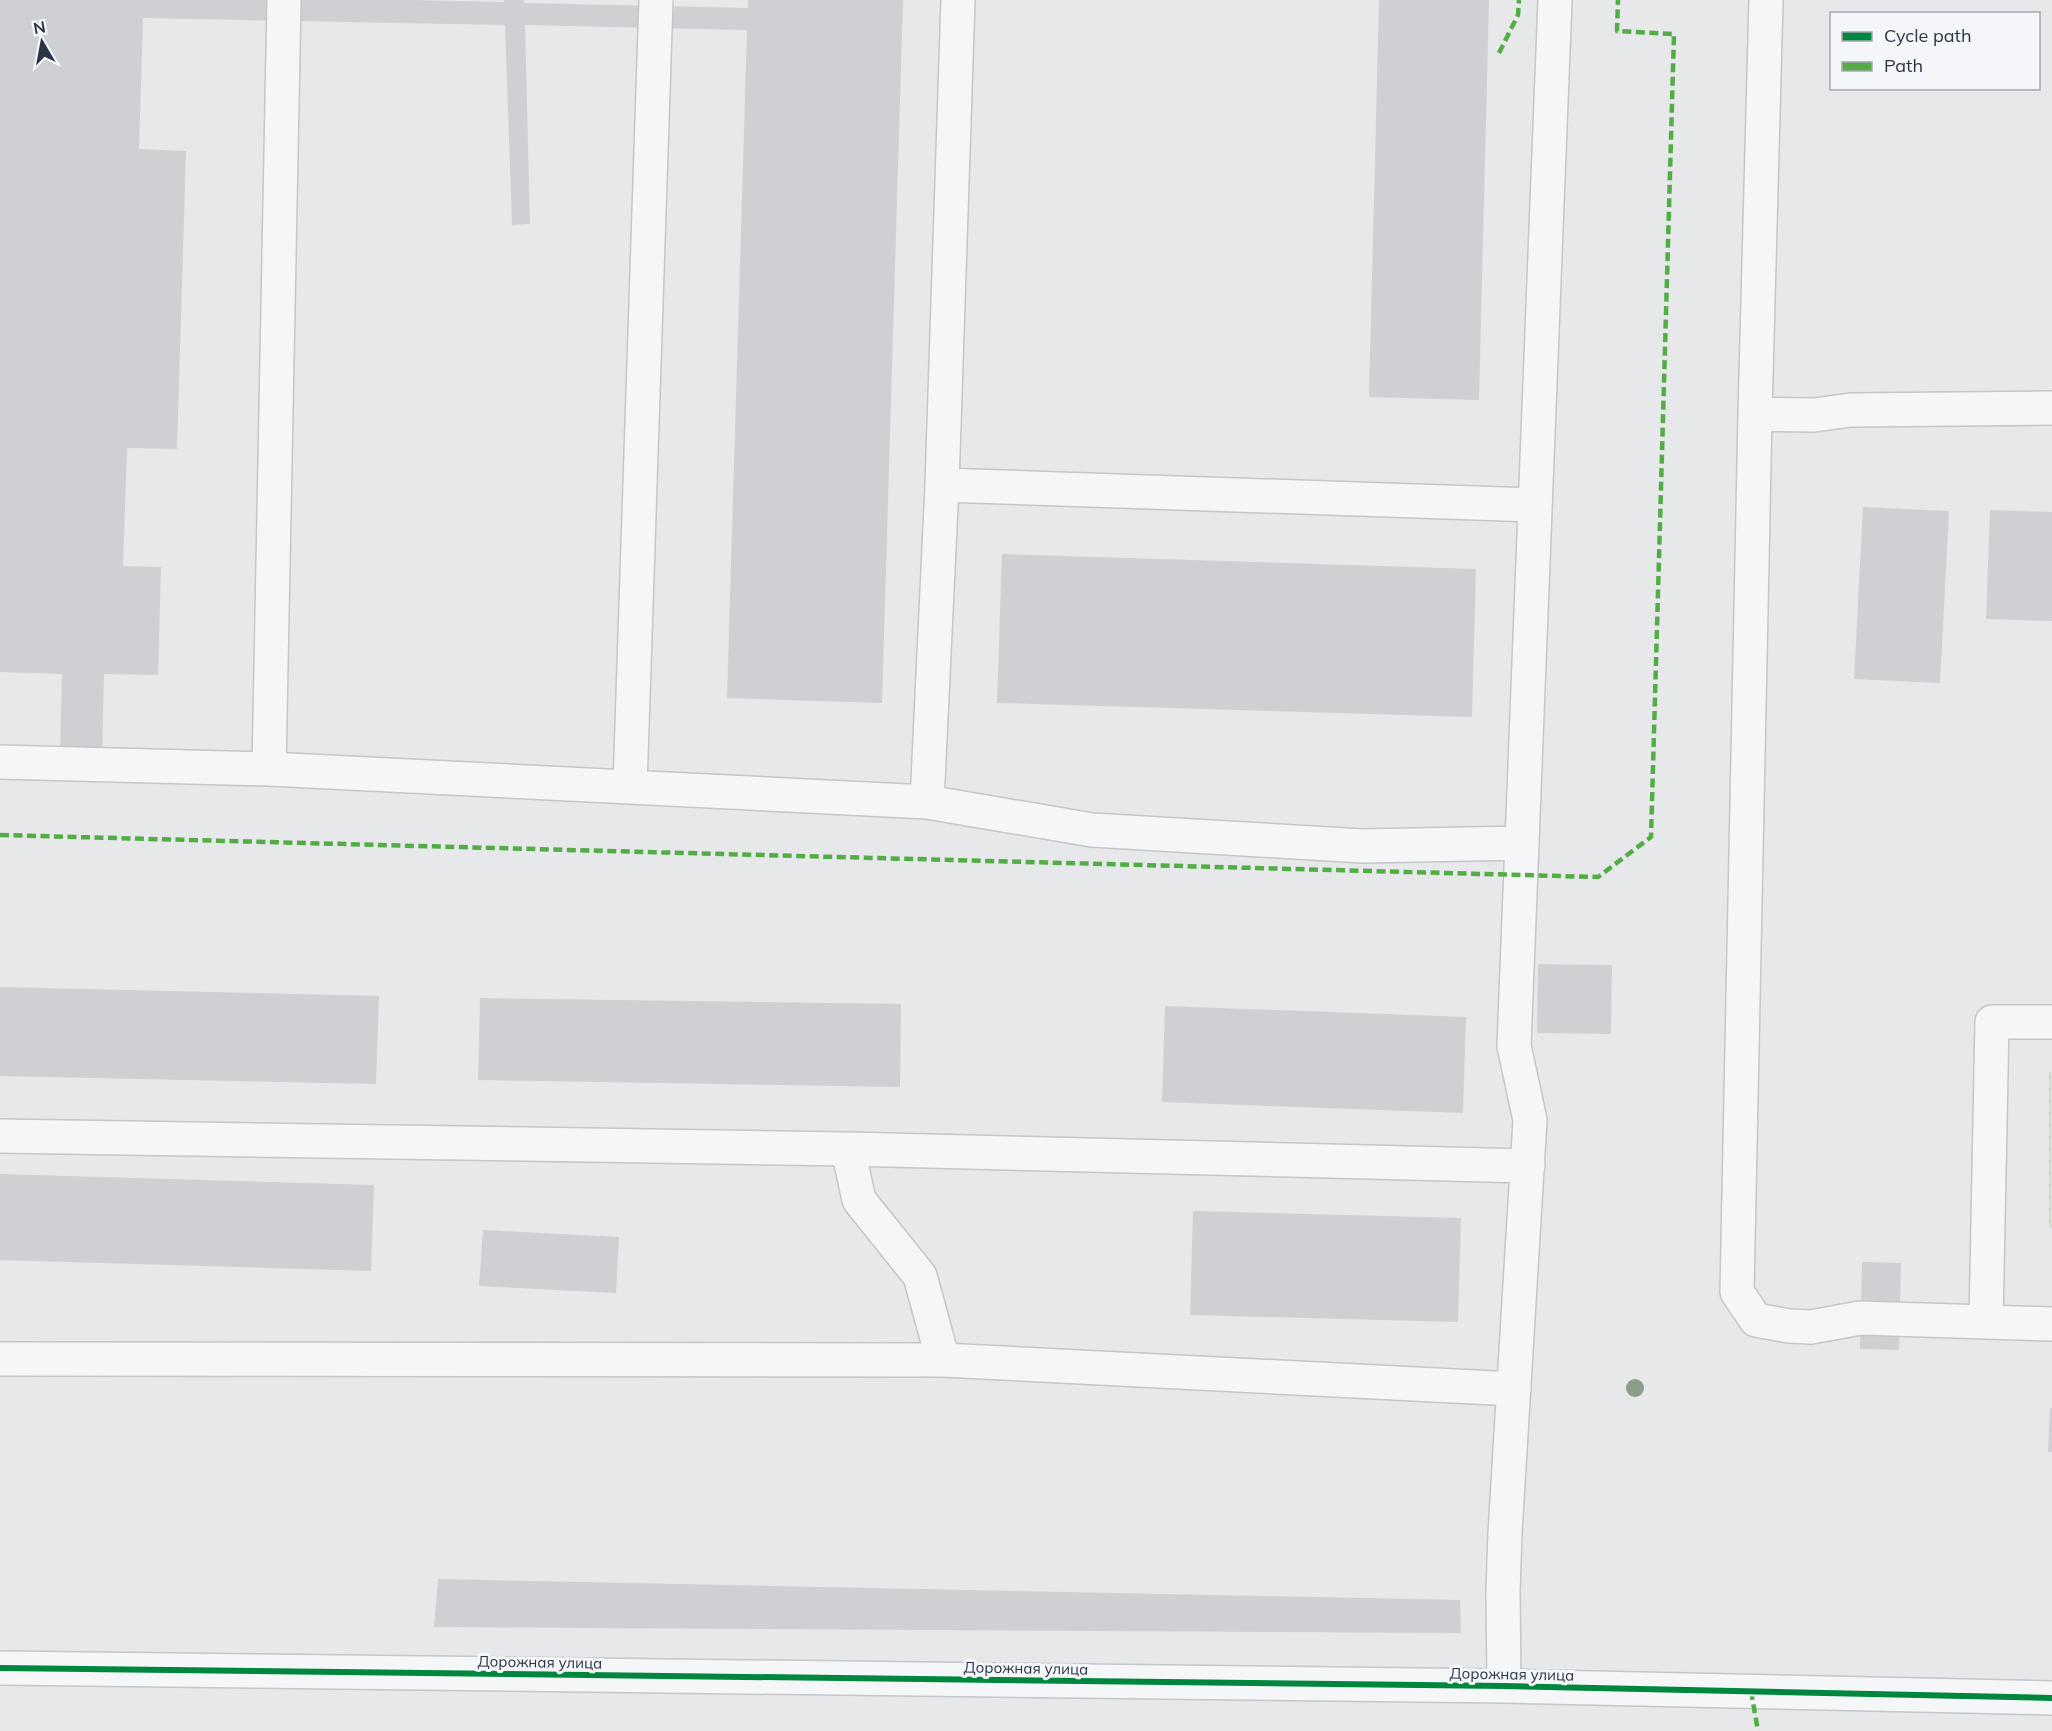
<svg xmlns="http://www.w3.org/2000/svg" width="2052" height="1731" viewBox="0 0 2052 1731" font-family="Mulish,sans-serif">
  <style>
    .grass { fill: url(#grass-dots) }
    .building { fill: #ced0d3 }
    .lines { fill: none; stroke-linecap: round; stroke-linejoin: round }
    .minor-casing { stroke: #c4c6c8; stroke-width: 36 }
    .minor { stroke: #f5f6f7; stroke-width: 33 }
    .quiet { stroke: #54ac47; stroke-width: 4.5; stroke-dasharray: 9 4.5; stroke-linecap: butt }
    .cycleway-casing { stroke: #f4f6f9; stroke-width: 10 }
    .cycleway { stroke: #00873e; stroke-width: 6 }
    .tree { fill: #8a9e88 }
    .labels { text-anchor: middle; dominant-baseline: central; stroke-width: 6; stroke-linejoin: round; paint-order: stroke }
    .street-label { font-size: 15px; fill: #2b3445; stroke: #f4f6f9 }
  </style>
  <defs>
    <pattern id="grass-dots" width="8" height="8" patternUnits="userSpaceOnUse" patternTransform="scale(1.5)"><rect width="8" height="8" fill="#d6ded6"/><path d="M2 2h.1M6 6h.1" fill="none" stroke="#b8bfb9" stroke-width="1.8" stroke-linecap="round"/></pattern>
  </defs>
  <rect width="100%" height="100%" fill="#e6e8ea"/>
  <path class="grass" d="M2049,1072H2052V1228H2049Z"/>
  <path class="building" d="M0,0H411L504,2V0H524V3L748,8V0H903L882,703L727,698L747,30L525,25L530,224L512,225L505,25L143,18L139,149L186,151L177,449L127,448L123,566L161,567L158,675L104,674L102,754L60,753L62,674L0,672Z
    M1379,0H1489L1479,400L1369,397Z
    M1863,507L1949,511L1940,683L1854,679Z
    M1990,510L2052,512V621L1986,619Z
    M1002,554L1476,569L1472,717L997,703Z
    M1538,964L1612,965L1611,1034L1537,1033Z
    M0,987L379,996L376,1084L0,1076Z
    M480,998L901,1004L900,1087L478,1080Z
    M1165,1006L1466,1017L1463,1113L1162,1102Z
    M0,1174L374,1185L371,1271L0,1260Z
    M1193,1211L1461,1218L1458,1322L1190,1315Z
    M483,1230L619,1237L616,1293L479,1286Z
    M1862,1262L1901,1263L1899,1350L1860,1349Z
    M2050,1408H2052V1452H2048Z
    M438,1579L1460,1600L1461,1633L434,1627Z"/>
  <g class="lines">
    <defs>
      <path id="minor" d="M1766,0L1755,414L1737,1292L1756,1320L1789,1326L1811,1327L1860,1318L2052,1324
        M1755,414L1814,415L1851,410L2052,408
        M942,485L1534,505
        M0,762L269,769L927,802L1092,830L1363,846L1520,843
        M269,769L284,0
        M630,787L656,0
        M927,802L942,485L958,0
        M0,1136L848,1149L1528,1166
        M848,1149L859,1200L920,1276L943,1360
        M1986,1322L1992,1022H2052
        M0,1359L943,1360L1514,1389
        M0,1668L1504,1686L2052,1698
        M1504,1686L1503,1591L1505,1533L1530,1120L1514,1046L1555,0"/>
    </defs>
    <use href="#minor" class="minor-casing"/>
    <use href="#minor" class="minor"/>
    <path class="quiet" d="M1499,53L1518,15L1519,0
      M0,835L1598,877L1651,837L1674,34L1617,31L1618,0
      M1751,1691L1758,1731"/>
    <defs>
      <path id="cycleway" d="M0,1668L1504,1686L2052,1698"/>
    </defs>
    <use href="#cycleway" class="cycleway-casing"/>
    <use href="#cycleway" class="cycleway"/>
  </g>
  <circle class="tree" cx="1635" cy="1388" r="9"/>
  <g class="labels">
    <g class="street-label">
      <text transform="translate(540 1662) rotate(1)">Дорожная улица</text>
      <text transform="translate(1026 1668) rotate(1)">Дорожная улица</text>
      <text transform="translate(1512 1674) rotate(1)">Дорожная улица</text>
    </g>
  </g>
  <rect x="1830" y="12" width="210" height="78" fill="#f4f6f9" stroke="#a4a8b1" stroke-width="1.5"/>
  <rect x="1842" y="32" width="30" height="9" fill="#00873e" stroke="#a4a8b1" stroke-width="1.5"/>
  <text x="1884" y="42" font-size="18" fill="#2b3445">Cycle path</text>
  <rect x="1842" y="62" width="30" height="9" fill="#54ac47" stroke="#a4a8b1" stroke-width="1.5"/>
  <text x="1884" y="72" font-size="18" fill="#2b3445">Path</text>
  <g transform="translate(42 42) rotate(350)" stroke="#f4f6f9" stroke-width="4.5" paint-order="stroke">
  <path d="M0-4.5L10 22L0 15L-10 22Z" fill="#2b3445"/>
  <text y="-9" font-size="16" font-weight="bold" text-anchor="middle" fill="#2b3445">N</text>
  </g>
</svg>
